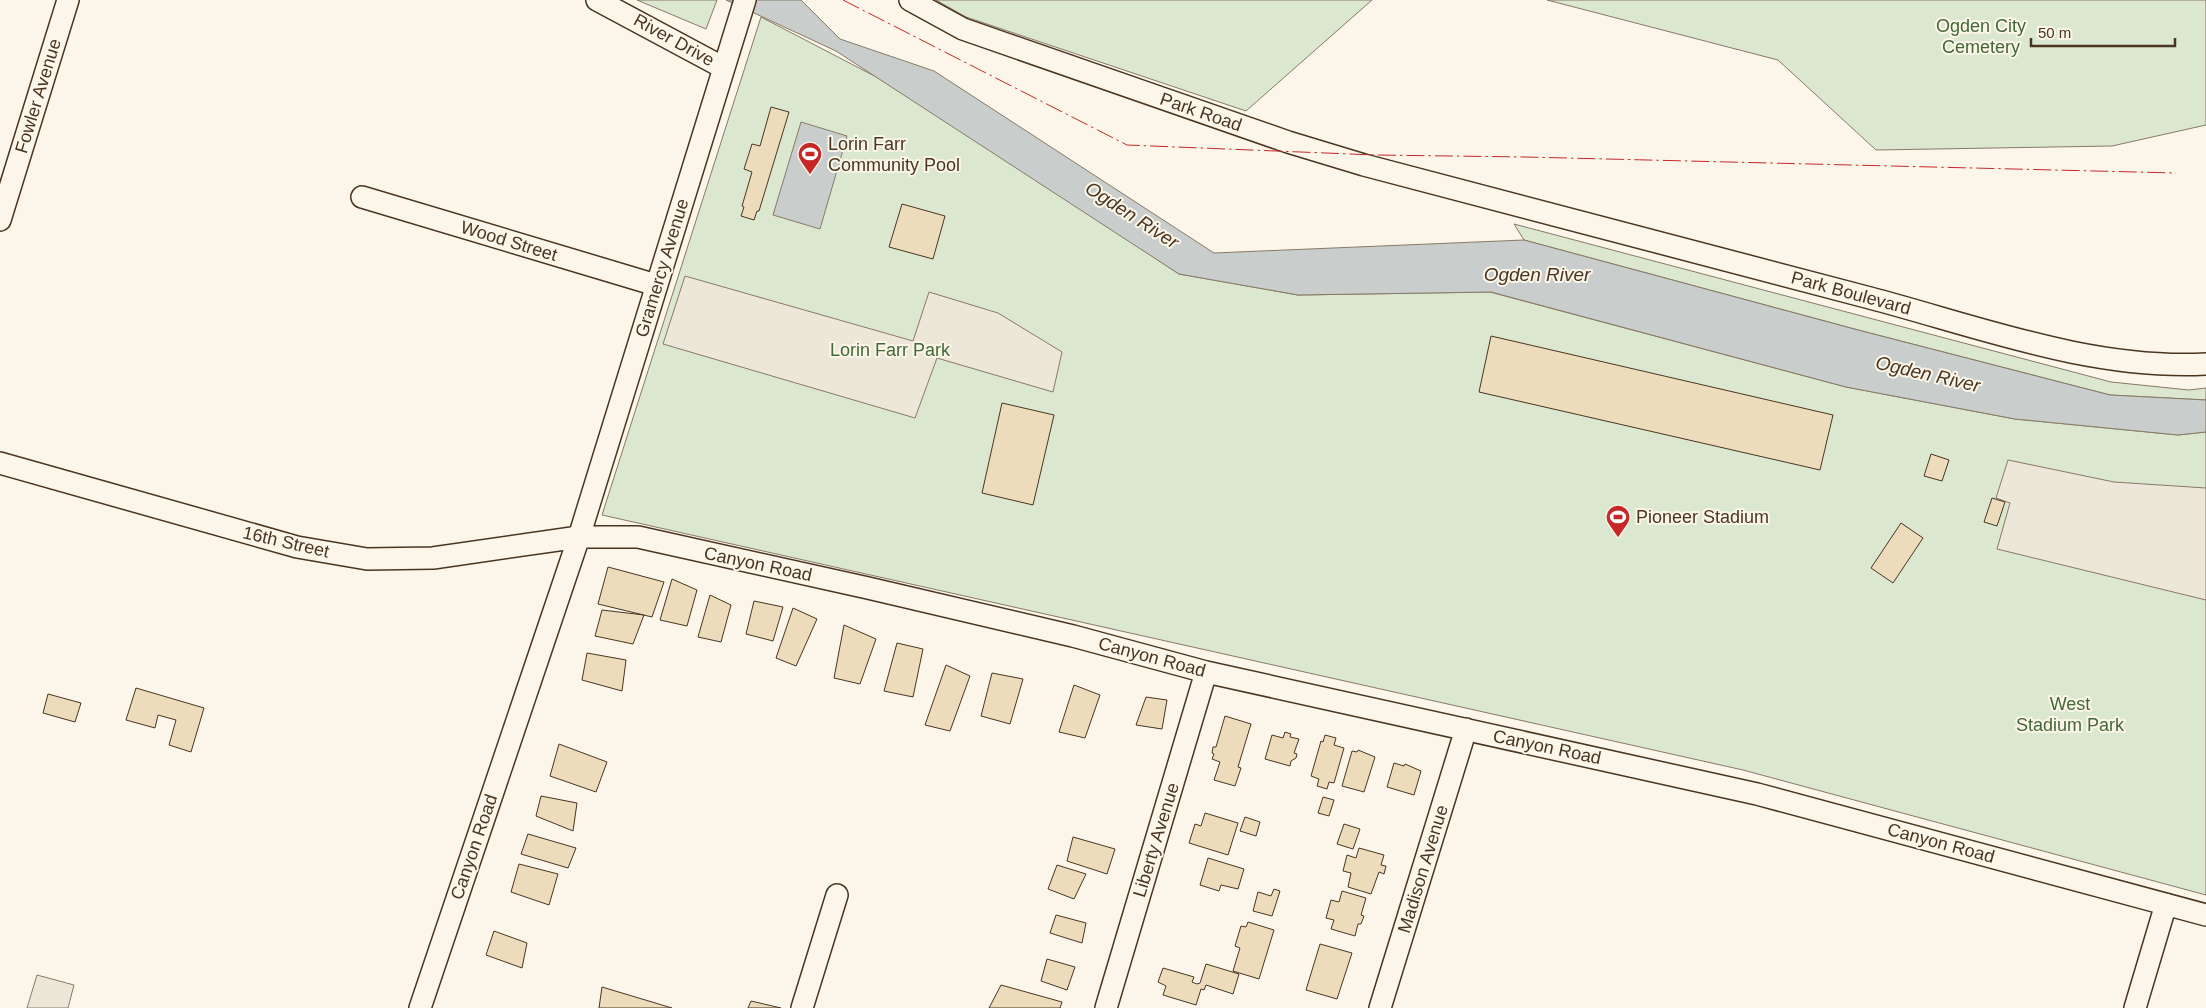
<svg xmlns="http://www.w3.org/2000/svg" width="2206" height="1008" viewBox="0 0 2206 1008" font-family="Arial,sans-serif">
  <style>
    .green { fill: #dce7d0; stroke: #887966 }
    .parking { fill: #ede7d9; stroke: #887966 }
    .water { fill: #c9cecd; stroke: #887966 }
    .building { fill: #ecdcbc; stroke: #4a3520 }
    .lines { fill: none; stroke-linecap: round; stroke-linejoin: round }
    .minor-casing { stroke: #4a3520; stroke-width: 24 }
    .minor { stroke: #fbf6e9; stroke-width: 21 }
    .power { stroke: #c62828; stroke-width: 1; stroke-dasharray: 18 4 2.5 4; stroke-linecap: butt }
    .labels { text-anchor: middle; dominant-baseline: central; stroke-width: 4; stroke-linejoin: round; paint-order: stroke }
    .park-label { font-size: 18px; fill: #436837; stroke: #fbf6e9 }
    .street-label { font-size: 18px; fill: #4a3520; stroke: #fbf6e9 }
    .poi-label { font-size: 18px; fill: #4a3520; stroke: #fbf6e9; text-anchor: start }
    .water-label { font-size: 19px; font-style: italic; fill: #4a3520; stroke: #fbf6e9 }
  </style>
  <rect width="100%" height="100%" fill="#fbf6e9"/>
  <path class="green" d="M637,0H717L706,29Z
    M936,0H1372L1246,111L966,17Z
    M1547,0H2206V125L2112,146L1876,150L1778,60Z
    M761,17L911,95L1179,274L1298,295L1490,292L1846,387L2015,419L2178,435L2206,432V895L1743,770L602,515Z
    M1514,224L2111,382L2189,390L2206,388V400L2110,395L1858,330L1524,240Z"/>
  <path class="parking" d="M685,276L913,341L929,292L998,313L1062,352L1053,392L937,358L915,418L663,344Z
    M2008,460L2114,482L2206,488V600L1997,549L2010,503L1996,498Z
    M37,975L74,985L68,1008H27Z"/>
  <path class="water" d="M726,0H801L840,39L934,71L1214,253L1524,240L1858,330L2110,395L2206,400V432L2178,435L2015,419L1846,387L1491,292L1298,295L1179,274L836,51Z
    M801,122L847,136L820,229L773,215Z"/>
  <path class="building" d="M771,107L789,112L759,211H757L754,220L741,216L744,207L742,206L752,172L744,169L752,144L760,146Z
    M902,204L945,216L933,259L889,247Z
    M1491,336L1833,415L1820,470L1479,392Z
    M1002,403L1054,415L1033,505L982,493Z
    M1931,454L1949,460L1942,481L1924,476Z
    M1992,498L2005,502L1997,526L1984,522Z
    M1901,523L1923,538L1893,583L1871,568Z
    M608,567L664,582L652,617L598,604Z
    M672,579L697,590L687,626L660,620Z
    M710,595L731,605L721,642L698,637Z
    M754,601L783,607L773,641L746,634Z
    M793,608L817,619L796,666L776,658Z
    M602,610L644,615L633,644L595,636Z
    M844,625L876,639L860,684L834,678Z
    M897,643L923,649L913,697L884,691Z
    M587,653L626,660L622,691L582,680Z
    M946,665L970,676L950,731L925,725Z
    M992,673L1023,679L1010,724L981,716Z
    M1074,685L1100,695L1085,738L1059,732Z
    M136,688L204,708L191,752L169,745L176,720L158,715L155,728L126,720Z
    M48,694L81,703L75,722L43,713Z
    M1146,697L1167,700L1162,729L1136,725Z
    M1225,716L1251,724L1238,767L1241,768L1235,786L1214,780L1220,762L1212,759L1214,754L1212,753L1213,747H1216Z
    M1285,732L1291,734L1290,737L1299,739L1294,753L1297,754L1296,758L1291,761L1290,766L1265,759L1272,735L1283,738Z
    M1325,735L1336,738L1334,745L1344,748L1334,783L1329,782L1327,789L1317,786L1319,779L1311,776L1321,741L1323,742Z
    M559,744L607,762L596,792L550,776Z
    M1358,750L1375,757L1364,792L1342,786L1352,751L1357,752Z
    M1394,763L1404,766L1405,764L1421,771L1414,795L1387,787Z
    M541,796L577,803L573,831L536,816Z
    M1323,797L1334,800L1329,816L1318,813Z
    M1205,813L1238,823L1228,855L1189,843L1195,824L1201,826Z
    M1245,817L1260,822L1256,836L1240,831Z
    M1344,824L1360,829L1353,849L1337,844Z
    M528,834L576,848L568,868L521,854Z
    M1073,837L1115,849L1107,874L1067,861Z
    M1359,848L1384,855L1381,865L1386,866L1384,874L1379,872L1371,894L1348,887L1351,873L1343,871L1347,855L1356,858Z
    M1208,858L1244,869L1238,889L1221,885L1219,891L1200,885Z
    M519,864L558,874L549,905L511,892Z
    M1057,865L1086,874L1074,899L1048,889Z
    M1274,889L1280,891L1272,916L1253,911L1258,892L1271,896Z
    M1342,891L1366,898L1361,915L1364,916L1361,924H1358L1355,936L1331,929L1334,920L1326,918L1331,900L1339,902Z
    M1056,915L1086,923L1082,943L1050,933Z
    M1248,922L1274,930L1259,979L1233,971L1240,948L1235,946L1241,926L1246,927Z
    M494,931L527,943L522,968L486,955Z
    M1320,944L1352,953L1337,999L1306,990Z
    M1047,959L1075,967L1067,990L1041,981Z
    M1206,964L1239,974L1233,994L1206,985L1204,990L1201,989L1196,1005L1163,995L1166,986L1158,982L1163,968L1194,977L1192,982L1197,984L1200,983Z
    M1001,985L1062,1002L1060,1008H989Z
    M602,987L672,1008H599Z
    M751,1001L781,1008H748Z"/>
  <g class="lines">
    <defs>
      <path id="minor" d="M597,0L724,68
        M910,0L963,29L1288,142L1364,165C1532,210 1701,253 1870,298C1980,327 2091,370 2206,364
        M362,197L656,285
        M0,220L68,0
        M0,463L297,547L367,559L433,558L579,537H638L868,588L1073,636L1206,672L1757,794L2206,915
        M420,1008L579,537L745,0
        M802,1008L837,895
        M1106,1008L1206,672
        M1380,1008L1466,729
        M2135,1008L2166,904"/>
    </defs>
    <use href="#minor" class="minor-casing"/>
    <use href="#minor" class="minor"/>
    <path class="power" d="M843,0L1127,145L1375,155L1525,157L2176,173"/>
  </g>
  <defs>
    <symbol id="stadium-pin" viewBox="-11 -11 22 30"><path d="M0 17L-7.5 6A9.5 9.5 0 1 1 7.5 6Z" fill="#c62828" stroke="#fbf6e9"/><path d="M0-5a6.5 5 0 1 0 0 10a6.5 5 0 1 0 0-10ZM-3.5-1.8h7v3.6h-7Z" fill="#fff"/></symbol>
  </defs>
  <g fill-rule="evenodd">
    <use href="#stadium-pin" x="796" y="140" width="28" height="38"/>
    <use href="#stadium-pin" x="1604" y="503" width="28" height="38"/>
  </g>
  <g class="labels">
    <g class="park-label">
      <text x="1981" y="26">Ogden City<tspan x="1981" dy="21">Cemetery</tspan></text>
      <text x="890" y="350">Lorin Farr Park</text>
      <text x="2070" y="704">West<tspan x="2070" dy="21">Stadium Park</tspan></text>
    </g>
    <g class="street-label">
      <text transform="translate(674 40) rotate(29)">River Drive</text>
      <text transform="translate(38 96) rotate(-73)">Fowler Avenue</text>
      <text transform="translate(1201 112) rotate(19)">Park Road</text>
      <text transform="translate(509 241) rotate(17)">Wood Street</text>
      <text transform="translate(662 268) rotate(-73)">Gramercy Avenue</text>
      <text transform="translate(1851 293) rotate(15)">Park Boulevard</text>
      <text transform="translate(286 542) rotate(13)">16th Street</text>
      <text transform="translate(758 564) rotate(12)">Canyon Road</text>
      <text transform="translate(1152 657) rotate(15)">Canyon Road</text>
      <text transform="translate(1547 747) rotate(12)">Canyon Road</text>
      <text transform="translate(1156 840) rotate(-73)">Liberty Avenue</text>
      <text transform="translate(1941 843) rotate(15)">Canyon Road</text>
      <text transform="translate(474 847) rotate(-71)">Canyon Road</text>
      <text transform="translate(1423 869) rotate(-73)">Madison Avenue</text>
    </g>
    <g class="poi-label">
      <text x="828" y="144">Lorin Farr<tspan x="828" dy="21">Community Pool</tspan></text>
      <text x="1636" y="517">Pioneer Stadium</text>
    </g>
    <g class="water-label">
      <text transform="translate(1132 215) rotate(33)">Ogden River</text>
      <text x="1537" y="274">Ogden River</text>
      <text transform="translate(1928 374) rotate(13)">Ogden River</text>
    </g>
  </g>
  <path d="M2031 38v8h144v-8" fill="none" stroke="#4a3520" stroke-width="2.5"/>
  <text x="2038" y="38" font-size="15" fill="#4a3520" stroke="#fbf6e9" stroke-width="4" paint-order="stroke">50 m</text>
</svg>
